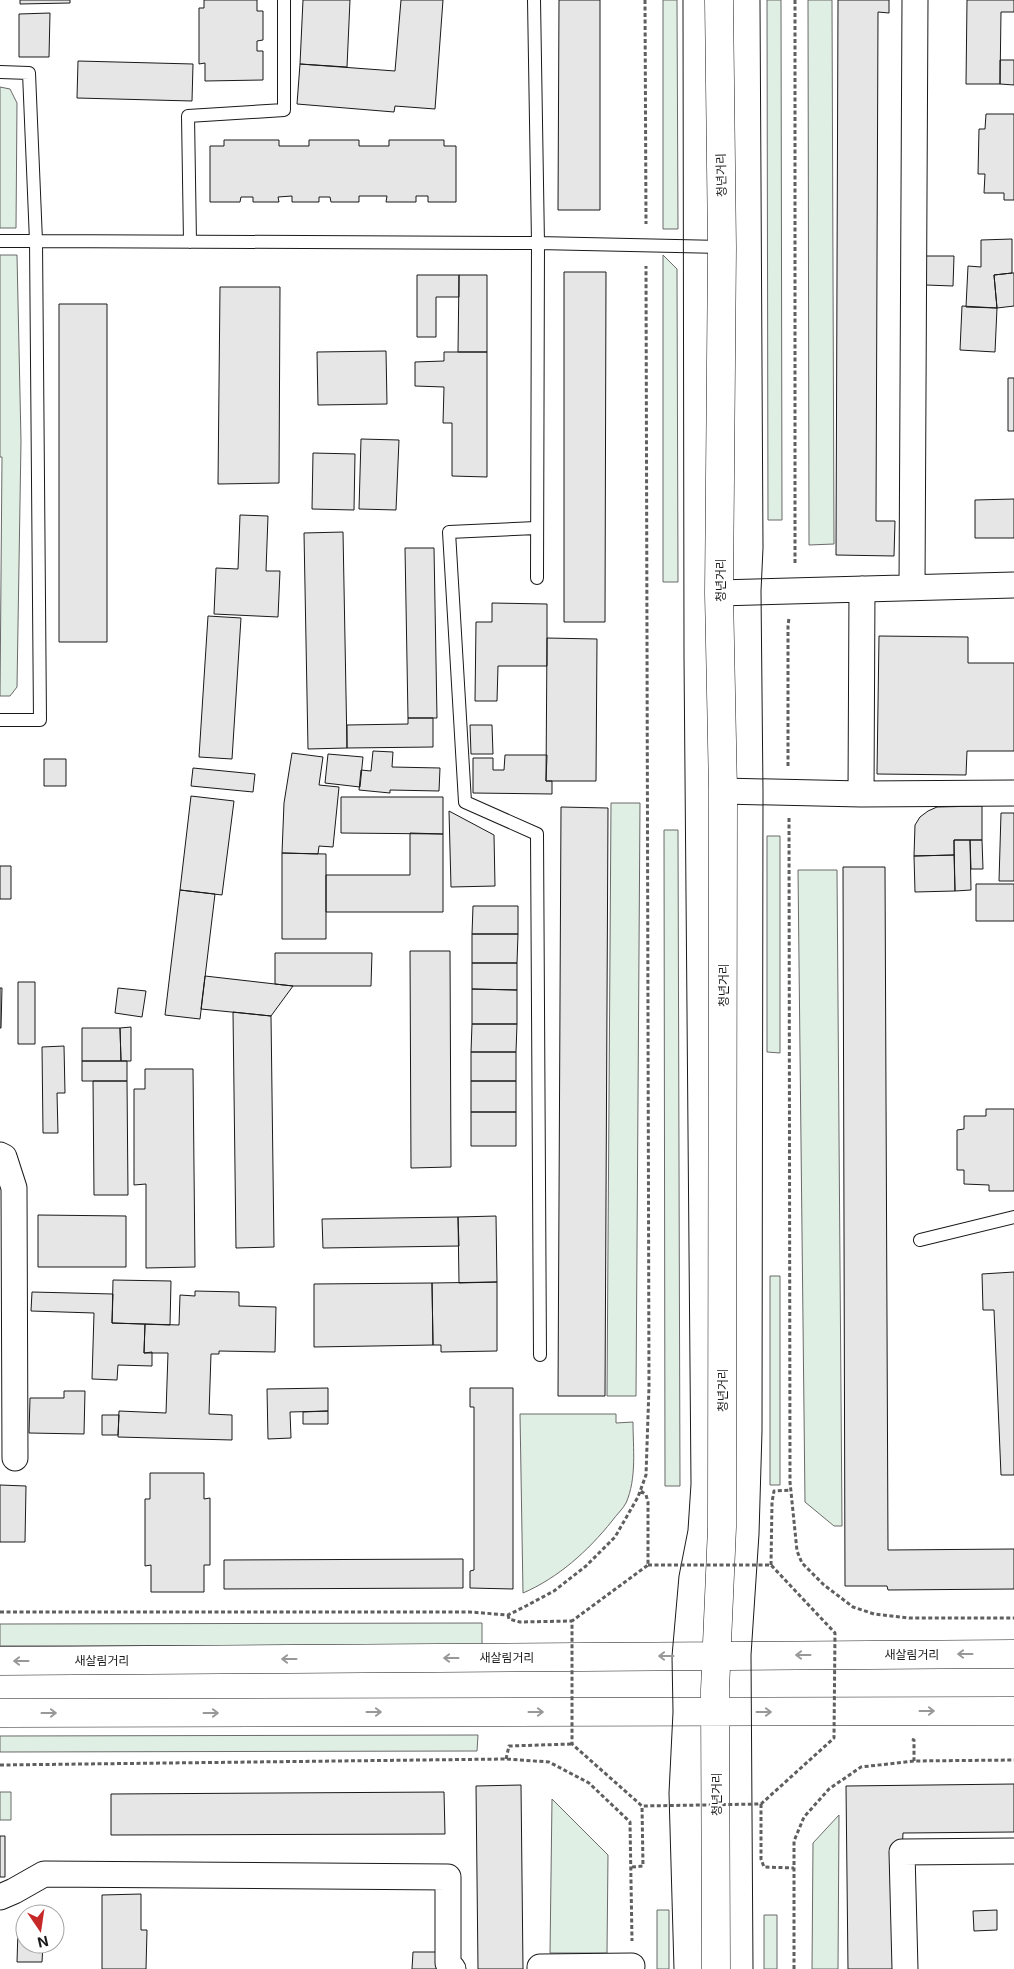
<svg xmlns="http://www.w3.org/2000/svg" width="1014" height="1969" viewBox="0 0 1014 1969" font-family="Inter,'Noto Sans KR',sans-serif">
  <style>
    .green { fill: #e0efe3; stroke: #6a6a6a }
    .building { fill: #e6e6e6; stroke: #1a1a1a }
    .lines { fill: none; stroke-linecap: round; stroke-linejoin: round }
    .service-casing { stroke: #1a1a1a; stroke-width: 14 }
    .minor-casing { stroke: #1a1a1a; stroke-width: 27 }
    .primary-casing { stroke: #1a1a1a; stroke-width: 29 }
    .path { stroke: #5f5f5f; stroke-width: 3; stroke-dasharray: 4 2.5; stroke-linecap: butt }
    .service { stroke: #fff; stroke-width: 12 }
    .minor { stroke: #fff; stroke-width: 25 }
    .primary { stroke: #fff; stroke-width: 28 }
    .tram { stroke: #1a1a1a; stroke-width: 1 }
    .path-bridge { stroke: #5f5f5f; stroke-width: 3; stroke-dasharray: 4 2.5; stroke-linecap: butt }
    .oneway { stroke: #989898 }
    .labels { text-anchor: middle; dominant-baseline: central; stroke-width: 4; stroke-linejoin: round; paint-order: stroke }
    .street-label { font-size: 12px; fill: #1a1a1a; stroke: #fff }
  </style>
  <rect width="100%" height="100%" fill="#fff"/>
  <path class="green" d="M663,0H677L678,229H663Z
    M767,0H781L782,520H768Z
    M808,0H832L834,544L809,545Z
    M0,87L10,89L17,103L16,228H0Z
    M0,255H17L21,441L17,687L10,696H0L2,457H0Z
    M663,255L677,269L678,582H663Z
    M611,803H640L636,1396H607Z
    M664,830H678L680,1486H665Z
    M767,836H780V1053L767,1052Z
    M798,870H837L842,1526H834L805,1502Z
    M770,1276H780V1485H770Z
    M520,1414H616V1423L633,1422C633,1448 637,1478 626,1503C623,1509 616,1515 612,1521C588,1551 558,1578 523,1593Z
    M482,1623V1645L0,1646V1624Z
    M478,1735L477,1751L0,1752V1736Z
    M0,1792H11V1820H0Z
    M552,1799L608,1855L607,1953H550Z
    M839,1815L838,1969H812L813,1843Z
    M657,1910H669V1969H657Z
    M764,1915H777V1969H764Z"/>
  <path class="building" d="M20,0H70V3L20,4Z
    M204,0H257V11H263V40L257,41V51H263V80L205,81V63L199,64V8H204Z
    M303,0H350L347,67L300,64Z
    M401,0H443L435,109L395,106L394,112L297,104L300,64L395,71Z
    M559,0H600V210H558Z
    M838,0H889V13L878,12L876,521H895L894,556L836,555Z
    M967,0H1014V12H1001L1000,84H966Z
    M50,13L49,57H19V14Z
    M1000,60H1014V85L1000,84Z
    M78,61L193,64L192,101L77,98Z
    M986,114H1014V200H1004V193H984L985,174H978L979,129H985Z
    M224,140H279V146H309V140H359V146H389V140H444V146H456V202H428V196H416V202H386L387,196H359V202H331L330,197H319V202H292V196L278,197L279,202H253V197H241L240,202H210V146H224Z
    M1012,239V273L994,275L997,308L966,307L968,266L981,267V240Z
    M926,256H954L953,286L926,285Z
    M564,272H606L605,622H564Z
    M1012,273H1014V306L997,308L994,275Z
    M417,275H459V297H436V337H417Z
    M459,275H487V352H458Z
    M220,287H280L279,483L218,484Z
    M59,304H107V642H59Z
    M962,306L997,308L995,352L960,350Z
    M386,351L387,404L318,405L317,352Z
    M444,352H487V477L452,476V423H443L444,387L415,386V362L444,361Z
    M1008,378H1014V431H1008Z
    M361,439L399,440L396,510L359,509Z
    M313,453L355,454L354,510L312,509Z
    M1014,499V538H975V500Z
    M240,515L268,516L266,571H280L278,617L214,614L216,568L238,569Z
    M343,532L347,748L308,749L304,533Z
    M405,548H434L437,718H408Z
    M492,603L547,604V666H498L497,701H475L476,622H492Z
    M208,616L241,618L232,759L199,757Z
    M879,636L968,637V663H1014V751H967L966,775L877,774Z
    M547,638L597,639L596,781H546Z
    M408,718H433V747L347,748V725L408,724Z
    M470,725H492L493,754H471Z
    M373,751L393,752L392,767L440,768L439,791L390,790V793L359,790L361,770L371,771Z
    M292,753L323,757L319,785L339,787L333,847L319,846L318,854L282,853L284,803Z
    M328,754L363,757L360,787L325,783Z
    M505,755H547L546,781H552V794L473,793V758H493V770H504Z
    M44,759H66V786H44Z
    M193,768L255,774L253,792L191,786Z
    M191,796L234,801L222,895L180,890Z
    M341,797H443V834L341,833Z
    M982,806V840H954V855L914,856L915,825L920,817L928,811L937,807Z
    M561,807L608,808L605,1396H558Z
    M449,811L494,835L495,886L451,887Z
    M1001,813H1014V881H999Z
    M410,833L443,834V912H326V875H410Z
    M954,840H970L971,890L955,891Z
    M970,840H982L983,869H971Z
    M282,853L326,854V939H282Z
    M954,855L955,891L915,892L914,856Z
    M0,866H11V899H0Z
    M843,867H885L888,1550L1014,1549V1589L888,1590L887,1586H845Z
    M976,884H1014V921H976Z
    M180,890L215,894L200,1019L165,1015Z
    M473,906H518V934H472Z
    M472,934H518L517,963H472Z
    M410,951H450L451,1167L411,1168Z
    M275,953H372L371,986H293L275,984Z
    M472,963H517V990L472,989Z
    M205,976L275,984L293,986L271,1016L201,1009Z
    M18,982H35V1044H18Z
    M0,988H2L1,1028H0Z
    M118,988L146,991L142,1017L115,1013Z
    M472,989L517,990V1024H472Z
    M233,1012L271,1016L274,1247L236,1248Z
    M472,1024H517L516,1052H471Z
    M131,1027V1061H121L120,1028Z
    M82,1028H120L121,1061H82Z
    M64,1046L65,1093H57L58,1133H43L42,1047Z
    M471,1052H516V1081H471Z
    M82,1061H127V1081H82Z
    M145,1069H193L195,1267L146,1268V1184L134,1185V1089H145Z
    M93,1081H127L128,1195H94Z
    M471,1081H516V1112H471Z
    M986,1109H1014V1191H989V1185L964,1184V1170H957V1130L964,1129V1116H986Z
    M471,1112H516V1146H471Z
    M38,1215L126,1216V1267H38Z
    M496,1216L497,1282L459,1283L458,1217Z
    M458,1217L459,1246L323,1248L322,1219Z
    M1014,1272V1475H1001L994,1310H983L982,1274Z
    M113,1280L171,1281L170,1325L112,1323Z
    M497,1282V1351L441,1352V1345H433L432,1283Z
    M432,1283L433,1345L314,1347V1284Z
    M195,1291L239,1292V1306L276,1307L275,1352L219,1351V1354H211L209,1414L232,1415V1440L118,1437L119,1411L166,1413L168,1353H144L145,1324L179,1325L180,1295L195,1296Z
    M32,1292L113,1294L112,1323L145,1324L144,1353L152,1352V1366L118,1365L117,1380L92,1379L94,1313L31,1311Z
    M328,1388V1411L290,1412L291,1438L268,1439L267,1389Z
    M470,1388H513V1589L470,1588V1571L474,1570V1407H470Z
    M64,1391H85L84,1434L29,1433L30,1398H64Z
    M328,1411V1424H303V1412Z
    M102,1415H119L118,1435H102Z
    M150,1473H204V1499L210,1498V1565H204V1592H151V1565L145,1566V1499H150Z
    M0,1485L26,1486L25,1542H0Z
    M463,1559V1588L224,1589V1560Z
    M1014,1784V1832L903,1833L896,1969H848L846,1786Z
    M521,1785L523,1969H478L476,1786Z
    M444,1792L445,1834L111,1835V1794Z
    M0,1836H5V1877H0Z
    M141,1894V1930H147L146,1969H102V1895Z
    M997,1910V1930L974,1931L973,1911Z
    M18,1930H25V1944H43L42,1962H17Z
    M413,1952H437V1969H412Z"/>
  <g class="lines">
    <defs>
      <path id="service" d="M534,0L538,243L537,578
        M0,72L29,73L36,241H0
        M190,242L188,116L284,110V0
        M536,528L449,532L465,802L537,834L540,1355
        M0,720H40L36,241L538,243L722,247
        M920,1240L1014,1217"/>
      <path id="minor" d="M912,587L915,0
        M719,593L1014,585
        M723,791L861,794L1014,793
        M861,794L862,589
        M0,1155L4,1157L14,1188L15,1458
        M0,1897L14,1891L44,1874L448,1877V1963L453,1969
        M540,1969V1967L632,1966
        M905,1969L902,1852L1014,1851"/>
      <path id="primary" d="M0,1661L1014,1654
        M0,1713L1014,1711
        M716,1969L715,1690L722,1527L723,791L719,593L722,247L719,0"/>
    </defs>
    <use href="#service" class="service-casing"/>
    <use href="#minor" class="minor-casing"/>
    <use href="#primary" class="primary-casing"/>
    <path class="path" d="M645,0L646,224
      M795,0V565
      M788,766V626L789,618
      M789,818L790,1482L797,1551L802,1563L824,1585L853,1607L874,1614L909,1618H1014
      M641,1491L646,1495L648,1502V1565
      M771,1565L772,1502L774,1491L791,1490
      M0,1612H470L508,1615L526,1606L554,1591L586,1566L615,1537L638,1497L646,1475L649,1387L646,266
      M508,1615L509,1619L520,1622L572,1621
      M912,1739L914,1740V1761
      M506,1759L509,1746L572,1744
      M0,1765L506,1759L549,1762L589,1783L630,1822L632,1941
      M761,1804V1859L764,1867L794,1868
      M632,1867L643,1866L642,1806
      M794,1969V1841L804,1817L829,1789L861,1767L914,1761L1014,1760"/>
    <use href="#service" class="service"/>
    <use href="#minor" class="minor"/>
    <use href="#primary" class="primary"/>
    <path class="tram" d="M674,1969L669,1793L673,1712L672,1656L679,1576L688,1530L691,1484L684,657L683,0
      M753,1969L751,1655L759,1534L762,1431L763,792L761,591L763,548L760,0"/>
    <path class="path-bridge" d="M648,1565H771L835,1633L834,1738L761,1804L642,1806L572,1744V1621Z"/>
  </g>
  <defs><path id="oneway-shaft" d="M-6 0H5M1.5-3L5.5 0L1.5 3" fill="none" stroke-width="1.6" stroke-linecap="round" stroke-linejoin="round" transform="scale(1.25)"/></defs>
  <g class="oneway">
    <use href="#oneway-shaft" transform="translate(965 1654) rotate(180)"/>
    <use href="#oneway-shaft" transform="translate(803 1655) rotate(180)"/>
    <use href="#oneway-shaft" transform="translate(666 1656) rotate(180)"/>
    <use href="#oneway-shaft" transform="translate(451 1658) rotate(180)"/>
    <use href="#oneway-shaft" transform="translate(289 1659) rotate(180)"/>
    <use href="#oneway-shaft" transform="translate(21 1661) rotate(180)"/>
    <use href="#oneway-shaft" transform="translate(927 1711)"/>
    <use href="#oneway-shaft" transform="translate(374 1712)"/>
    <use href="#oneway-shaft" transform="translate(536 1712)"/>
    <use href="#oneway-shaft" transform="translate(764 1712)"/>
    <use href="#oneway-shaft" transform="translate(49 1713)"/>
    <use href="#oneway-shaft" transform="translate(211 1713)"/>
  </g>
  <g class="labels">
    <g class="street-label">
      <text transform="translate(721 175) rotate(-91)">청년거리</text>
      <text transform="translate(720 580) rotate(-90)">청년거리</text>
      <text transform="translate(723 985) rotate(-90)">청년거리</text>
      <text transform="translate(722 1390) rotate(-90)">청년거리</text>
      <text x="912" y="1654">새살림거리</text>
      <text x="507" y="1657">새살림거리</text>
      <text x="102" y="1660">새살림거리</text>
      <text transform="translate(716 1794) rotate(-90)">청년거리</text>
    </g>
  </g>
  <g transform="translate(40 1929) rotate(167)"><circle r="24" fill="#ffffff" stroke="#a3a3a3"/>
  <path d="M0-4L9 19L0 12L-9 19Z" fill="#c62828"/>
  <text y="-8" font-size="14" font-weight="bold" text-anchor="middle" fill="#1a1a1a">N</text>
  </g>
</svg>
